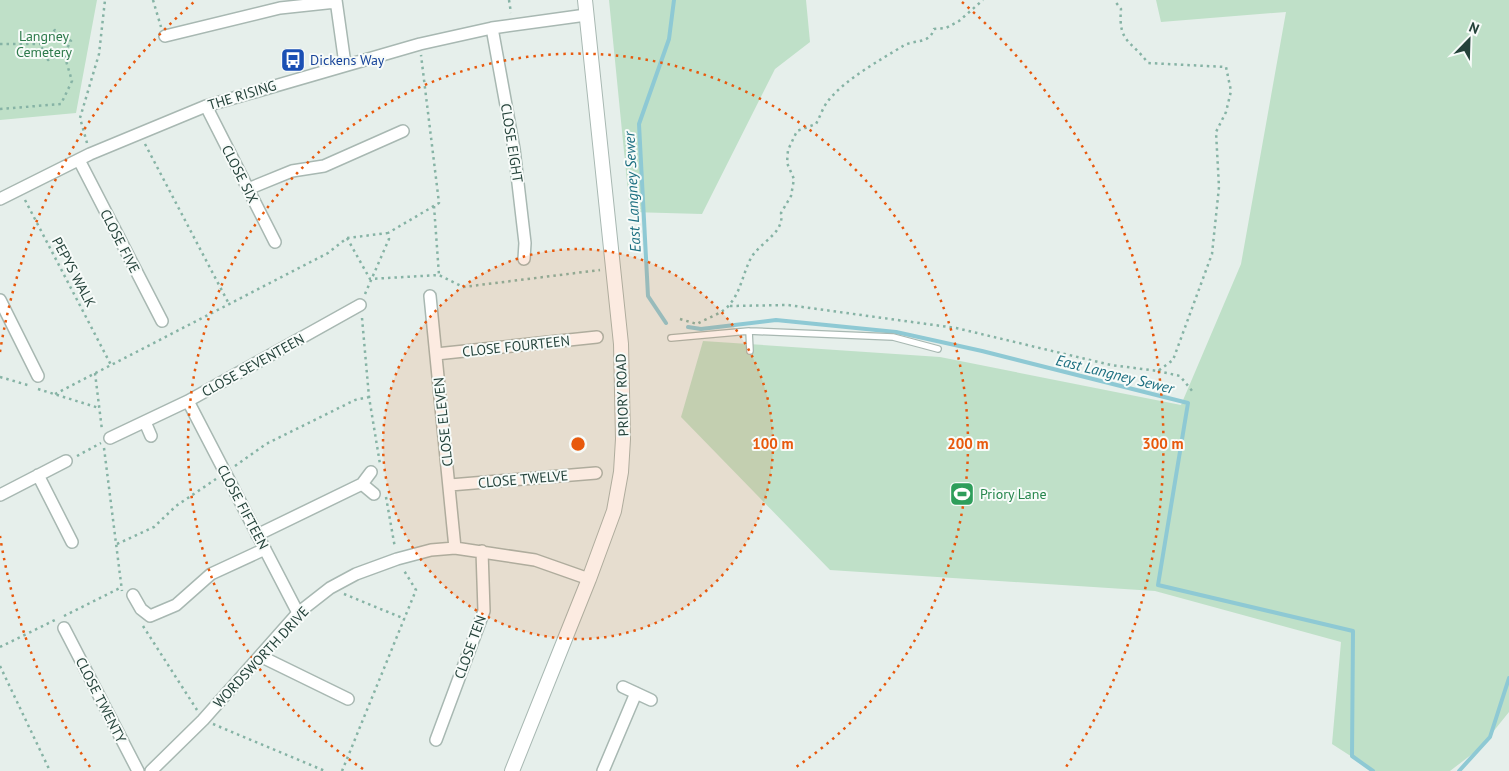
<svg xmlns="http://www.w3.org/2000/svg" width="1509" height="771" viewBox="0 0 1509 771" font-family="'PT Sans',sans-serif">
  <style>
    .green { fill: #bfe0c8 }
    .lines { fill: none; stroke-linecap: round; stroke-linejoin: round }
    .stream { stroke: #8ec9d4; stroke-width: 4 }
    .service-casing { stroke: #a8b8b2; stroke-width: 8 }
    .minor-casing { stroke: #a8b8b2; stroke-width: 14 }
    .tertiary-casing { stroke: #a8b8b2; stroke-width: 16 }
    .path { stroke: #86b3a5; stroke-width: 2.5; stroke-dasharray: 2.5 4; stroke-linecap: butt }
    .service { stroke: #fff; stroke-width: 5.5 }
    .minor { stroke: #fff; stroke-width: 11 }
    .tertiary { stroke: #fff; stroke-width: 14 }
    .ring { fill: none; stroke: #e8590c; stroke-width: 2.5; stroke-dasharray: 2.5 5 }
    .labels { text-anchor: middle; dominant-baseline: central; stroke-width: 4; stroke-linejoin: round; paint-order: stroke }
    .park-label { font-size: 14px; fill: #2d7a4b; stroke: #f7fbf9 }
    .transit-label { font-size: 14px; fill: #164399; stroke: #f7fbf9; text-anchor: start }
    .street-label { font-size: 14px; fill: #24423a; stroke: #f7fbf9 }
    .leisure-label { font-size: 14px; fill: #27864d; stroke: #f7fbf9; text-anchor: start }
    .water-label { font-size: 15px; font-style: italic; fill: #1c6f80; stroke: #f7fbf9 }
    .centre { fill: #e8590c; stroke: #f7fbf9; stroke-width: 2.5 }
    .ring-label { font-size: 15px; text-anchor: middle; font-weight: bold; fill: #e8590c; stroke: #f7fbf9; stroke-width: 4; stroke-linejoin: round; paint-order: stroke }
  </style>
  <rect width="100%" height="100%" fill="#e6efeb"/>
  <path class="green" d="M0,0H97L76,113L0,120Z
    M609,0H806L810,42L775,69L702,214L630,212Z
    M1156,0H1509V712L1480,748L1450,771H1374L1332,744L1341,642L1155,591L830,570L681,417L703,341L940,357L1181,405L1241,264L1286,12L1161,22Z"/>
  <g class="lines">
    <path class="stream" d="M666,323L648,296L639,124L669,39L674,0
      M688,327L701,329L776,320L896,332L982,351L1188,403L1158,585L1353,631L1352,756L1373,771
      M1459,771L1490,737L1509,678"/>
    <defs>
      <path id="service" d="M749,331L893,337L938,349
        M671,338L749,331L750,351"/>
      <path id="minor" d="M336,0L345,64
        M492,28L514,149L525,243L524,259
        M165,36L280,8L336,2
        M206,106L275,242
        M79,160L162,321
        M248,189L292,171L324,166L403,131
        M0,199L90,154L206,106L420,44L492,28L586,15
        M430,296L455,548
        M0,300L38,376
        M436,354L597,337
        M188,401L298,613
        M145,422L151,436
        M110,438L188,401L360,305
        M38,475L72,542
        M362,484L374,494
        M450,485L596,473
        M0,495L66,461
        M257,535L362,484L371,472
        M133,595L141,609L150,616L176,605L211,574L265,549
        M64,628L138,771
        M260,656L348,699
        M623,687L651,700
        M436,740L484,611L482,551
        M151,771L203,720L298,613L330,588L356,574L397,559L431,550L455,548L535,560L589,579
        M603,771L636,693"/>
      <path id="tertiary" d="M512,771L589,579L614,511L621,472L623,439L621,344L585,0"/>
    </defs>
    <use href="#service" class="service-casing"/>
    <use href="#minor" class="minor-casing"/>
    <use href="#tertiary" class="tertiary-casing"/>
    <path class="path" d="M153,0L161,27
      M509,0L511,13
      M0,44H40L55,30L71,41L64,54L48,60L40,44
      M0,109L61,104L72,81L64,54
      M87,143L80,118L99,54L105,0
      M145,144L229,304
      M25,200L111,365
      M434,206L439,275
      M347,238L370,279L439,275L463,287L600,270
      M365,294L389,239L388,233L439,203L421,55
      M730,306L788,305L956,328L1111,365L1158,371L1173,360L1212,254L1219,187L1216,132L1226,112L1231,91L1226,67L1148,63C1131,40 1118,43 1121,9L1114,0
      M362,318L369,397L380,464
      M680,319L697,324C707,318 724,313 730,304C741,291 743,273 751,258C760,242 785,233 781,213L791,196L794,179L787,163L788,150L797,131L816,124C820,117 823,107 828,101C844,80 880,60 903,46C914,39 929,45 934,29L946,28L959,21L983,0
      M1158,371L1180,376L1193,392
      M95,373L102,430
      M0,377L31,386
      M38,389L99,408
      M55,394L328,253L347,238L388,233
      M104,448L122,591
      M77,456L101,443
      M235,466L266,444L355,400L369,397
      M386,497L395,548
      M117,544L154,527L176,506L216,479
      M344,594L405,619
      M64,616L120,588
      M143,626L197,710
      M0,647L55,620
      M0,666L50,771
      M213,724L325,771
      M342,771L416,590L403,569"/>
    <use href="#service" class="service"/>
    <use href="#minor" class="minor"/>
    <use href="#tertiary" class="tertiary"/>
  </g>
  <circle cx="578" cy="444" r="195" fill="#e8590c" fill-opacity=".12"/>
  <g class="ring">
    <circle cx="578" cy="444" r="195"/>
    <path d="M363 769A390 390 0 1 1 793 769"/>
    <path d="M90 767A585 585 0 0 1 0 536M0 352A585 585 0 0 1 194 2M962 2A585 585 0 0 1 1066 767"/>
  </g>
  <defs>
    <symbol id="bus-square" viewBox="-11 -11 22 22"><rect x="-9" y="-9" width="18" height="18" rx="4" fill="#1a4fb4" stroke="#f7fbf9"/><path d="M-5-6H5V4H4V6H2V4H-2V6H-4V4H-5ZM-3.5-4V0h7V-4ZM-3.5 1.2v1.5H-2V1.2ZM2 1.2v1.5H3.5V1.2Z" fill="#fff"/></symbol>
    <symbol id="stadium-square" viewBox="-11 -11 22 22"><rect x="-9" y="-9" width="18" height="18" rx="4" fill="#2e9e5b" stroke="#f7fbf9"/><path d="M0-5a6.5 5 0 1 0 0 10a6.5 5 0 1 0 0-10ZM-3.5-1.8h7v3.6h-7Z" fill="#fff"/></symbol>
  </defs>
  <g fill-rule="evenodd">
    <use href="#bus-square" x="279" y="46" width="28" height="28"/>
    <use href="#stadium-square" x="948" y="480" width="28" height="28"/>
  </g>
  <g class="labels">
    <g class="park-label">
      <text x="44" y="36">Langney<tspan x="44" dy="16">Cemetery</tspan></text>
    </g>
    <g class="transit-label">
      <text x="310" y="60">Dickens Way</text>
    </g>
    <g class="street-label">
      <text transform="translate(242 95) rotate(-17)">THE RISING</text>
      <text transform="translate(512 143) rotate(81)">CLOSE EIGHT</text>
      <text transform="translate(240 174) rotate(63)">CLOSE SIX</text>
      <text transform="translate(120 241) rotate(63)">CLOSE FIVE</text>
      <text transform="translate(74 272) rotate(62)">PEPYS WALK</text>
      <text transform="translate(516 346) rotate(-6)">CLOSE FOURTEEN</text>
      <text transform="translate(253 365) rotate(-29)">CLOSE SEVENTEEN</text>
      <text transform="translate(622 395) rotate(-92)">PRIORY ROAD</text>
      <text transform="translate(443 422) rotate(-96)">CLOSE ELEVEN</text>
      <text transform="translate(523 479) rotate(-5)">CLOSE TWELVE</text>
      <text transform="translate(243 507) rotate(62)">CLOSE FIFTEEN</text>
      <text transform="translate(470 647) rotate(-70)">CLOSE TEN</text>
      <text transform="translate(261 657) rotate(-47)">WORDSWORTH DRIVE</text>
      <text transform="translate(101 700) rotate(63)">CLOSE TWENTY</text>
    </g>
    <g class="leisure-label">
      <text x="980" y="494">Priory Lane</text>
    </g>
    <g class="water-label">
      <text transform="translate(632 192) rotate(-93)">East Langney Sewer</text>
      <text transform="translate(1115 374) rotate(14)">East Langney Sewer</text>
    </g>
  </g>
  <circle cx="578" cy="444" r="8" class="centre"/>
  <g class="ring-label">
    <text x="773" y="449">100 m</text>
    <text x="968" y="449">200 m</text>
    <text x="1163" y="449">300 m</text>
  </g>
  <g transform="translate(1469 40) rotate(23)" stroke="#f7fbf9" stroke-width="4" paint-order="stroke">
  <path d="M0-4L9 19L0 12L-9 19Z" fill="#24423a"/>
  <text y="-8" font-size="14" font-weight="bold" text-anchor="middle" fill="#24423a">N</text>
  </g>
</svg>
